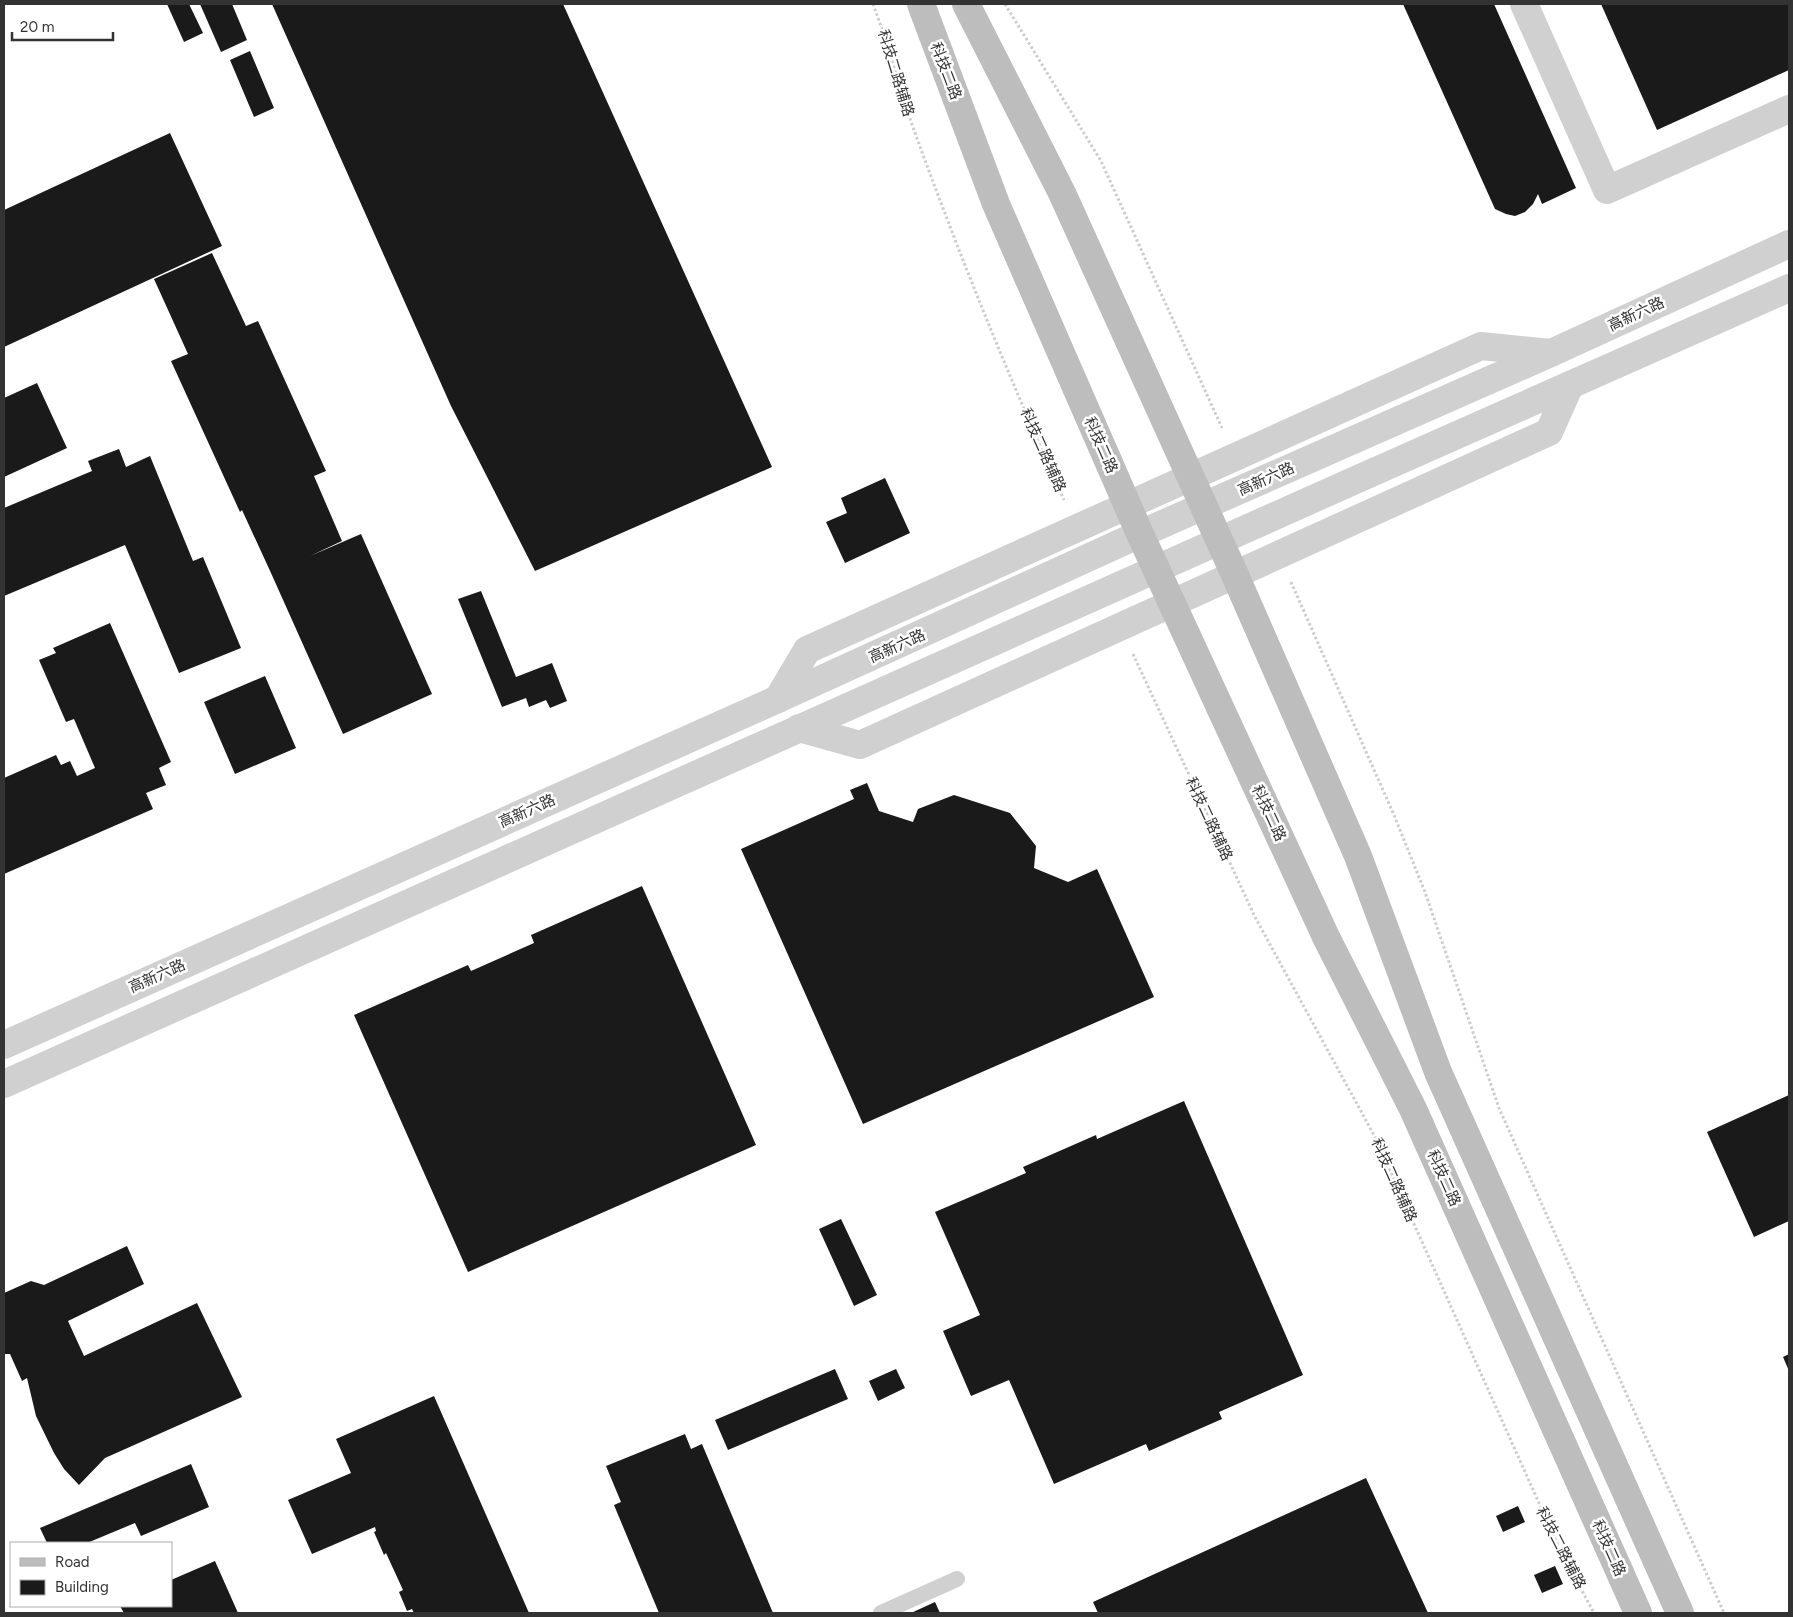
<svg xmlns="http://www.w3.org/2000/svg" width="1793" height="1617" viewBox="0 0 1793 1617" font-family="Figtree,'Noto Sans SC',sans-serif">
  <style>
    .building { fill: #1a1a1a }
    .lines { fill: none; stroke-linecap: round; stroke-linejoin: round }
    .path { stroke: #cdcdcd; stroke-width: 3; stroke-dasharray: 2.5 2.5; stroke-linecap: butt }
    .service { stroke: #d0d0d0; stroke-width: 16 }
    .minor { stroke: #d0d0d0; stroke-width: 28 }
    .tertiary { stroke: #d0d0d0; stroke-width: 28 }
    .secondary { stroke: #bdbdbd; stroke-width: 28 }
    .labels { text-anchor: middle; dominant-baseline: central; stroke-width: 5; stroke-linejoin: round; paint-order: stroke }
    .street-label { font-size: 15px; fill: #333; stroke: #fff }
  </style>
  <rect width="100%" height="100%" fill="#fff"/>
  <path class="building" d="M167,4H189L203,33L184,42Z
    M200,4H232L247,40L221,52Z
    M272,4H563L772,467L535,571L451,406Z
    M1403,4H1494L1576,188L1542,204L1538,194L1533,204L1525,212L1515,216L1506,214L1495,209Z
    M1601,4H1789V70L1657,130Z
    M250,51L274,108L254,117L230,60Z
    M170,133L222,246L4,347V210Z
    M212,253L246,326L258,321L326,471L314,476L342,541L310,556L361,534L432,694L343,734L271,573L242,510L240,512L171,361L188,354L154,279Z
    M37,383L67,448L4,477V398Z
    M119,449L126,467L150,456L193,561L203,557L241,648L179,673L125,545L4,596V508L92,471L88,461Z
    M885,478L910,533L845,563L826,522L847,513L841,498Z
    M481,591L516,677L552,663L567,701L550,708L546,700L529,707L526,698L502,707L458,599Z
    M110,623L171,762L159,768L166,785L146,793L153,809L4,874V778L56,755L61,765L70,761L77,776L95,768L74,719L66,722L39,660L56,653L53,648Z
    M265,676L296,748L235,774L204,702Z
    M867,783L879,811L913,822L918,809L954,795L1010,813L1036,846L1034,868L1068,882L1097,869L1154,997L863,1124L741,849L854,799L850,790Z
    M642,886L756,1145L468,1272L354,1015L468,965L471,971L534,943L531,935Z
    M1789,1095V1221L1754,1237L1707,1132Z
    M1184,1101L1303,1375L1219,1412L1222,1419L1149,1451L1146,1444L1054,1484L1009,1380L971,1396L943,1331L980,1315L935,1212L1026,1173L1023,1167L1096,1135L1097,1139Z
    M841,1219L877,1295L854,1306L819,1229Z
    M127,1246L144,1284L68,1321L84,1356L197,1303L242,1397L105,1458L79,1485L64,1469L54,1453L36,1416L27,1378L22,1381L10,1354H4V1293L31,1281L44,1285Z
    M1789,1354V1371L1783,1357Z
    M835,1369L848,1399L728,1450L715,1420Z
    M896,1369L905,1388L878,1401L869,1381Z
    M434,1396L529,1613H414L412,1609L407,1611L399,1592L403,1590L386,1553L384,1555L374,1532L376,1531L375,1527L312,1554L288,1500L351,1473L336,1439Z
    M685,1434L691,1449L702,1444L773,1613H659L614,1505L621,1502L606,1466Z
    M191,1464L209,1507L141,1536L135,1523L87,1543H47L40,1528Z
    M1366,1478L1428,1613H1098L1093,1602Z
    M1518,1506L1525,1522L1503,1532L1496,1516Z
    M215,1561L238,1613H124L120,1606H171V1580Z
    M1555,1566L1563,1584L1542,1593L1534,1575Z
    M935,1602L940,1613H911Z"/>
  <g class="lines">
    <path class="path" d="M873,4C890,49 901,96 918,141C962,262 1011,382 1064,500
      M1005,4L1101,161L1222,428
      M1291,582L1394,815L1425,892L1499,1108L1724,1613
      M1133,654L1255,917L1375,1137L1560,1550L1594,1613"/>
    <path class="service" d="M881,1613L957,1579"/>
    <path class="minor" d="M1524,4L1607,190L1789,109
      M778,699L807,650L1481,346L1551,353
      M799,728L860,745L1549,432L1570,385"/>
    <path class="tertiary" d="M4,1045L778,699L1140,534L1551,353L1789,244
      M4,1084L1360,478L1789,288"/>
    <path class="secondary" d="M921,4L996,204L1140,534L1326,937L1413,1109L1638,1613
      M966,4L1062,193L1235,575L1358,856L1438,1072L1680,1613"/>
  </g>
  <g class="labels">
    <g class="street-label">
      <text transform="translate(946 71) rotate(69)">科技二路</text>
      <text transform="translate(896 73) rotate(73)">科技二路辅路</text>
      <text transform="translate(1636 314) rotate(-25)">高新六路</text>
      <text transform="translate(1101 445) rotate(66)">科技二路</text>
      <text transform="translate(1043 450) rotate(66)">科技二路辅路</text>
      <text transform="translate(1266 479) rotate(-24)">高新六路</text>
      <text transform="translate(897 646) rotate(-24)">高新六路</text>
      <text transform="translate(527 811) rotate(-24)">高新六路</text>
      <text transform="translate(1269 813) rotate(65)">科技二路</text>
      <text transform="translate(1209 819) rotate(65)">科技二路辅路</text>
      <text transform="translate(157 976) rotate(-24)">高新六路</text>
      <text transform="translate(1444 1178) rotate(66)">科技二路</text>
      <text transform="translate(1394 1180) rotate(66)">科技二路辅路</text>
      <text transform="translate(1561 1548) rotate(63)">科技二路辅路</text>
      <text transform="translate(1609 1548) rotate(66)">科技二路</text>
    </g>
  </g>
  <rect width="1793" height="1617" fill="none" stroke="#333333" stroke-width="10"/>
  <rect x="10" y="1542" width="162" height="65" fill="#ffffff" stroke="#adadad"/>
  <rect x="20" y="1558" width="25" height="8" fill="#bdbdbd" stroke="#adadad"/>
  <text x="55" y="1567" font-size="15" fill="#333333">Road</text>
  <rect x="20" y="1580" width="25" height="15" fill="#1a1a1a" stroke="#adadad"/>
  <text x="55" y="1592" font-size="15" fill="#333333">Building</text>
  <path d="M12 32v8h101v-8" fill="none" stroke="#333333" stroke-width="2.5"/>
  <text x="20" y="32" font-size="15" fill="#333333" stroke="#ffffff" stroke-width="4" paint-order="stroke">20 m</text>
</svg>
